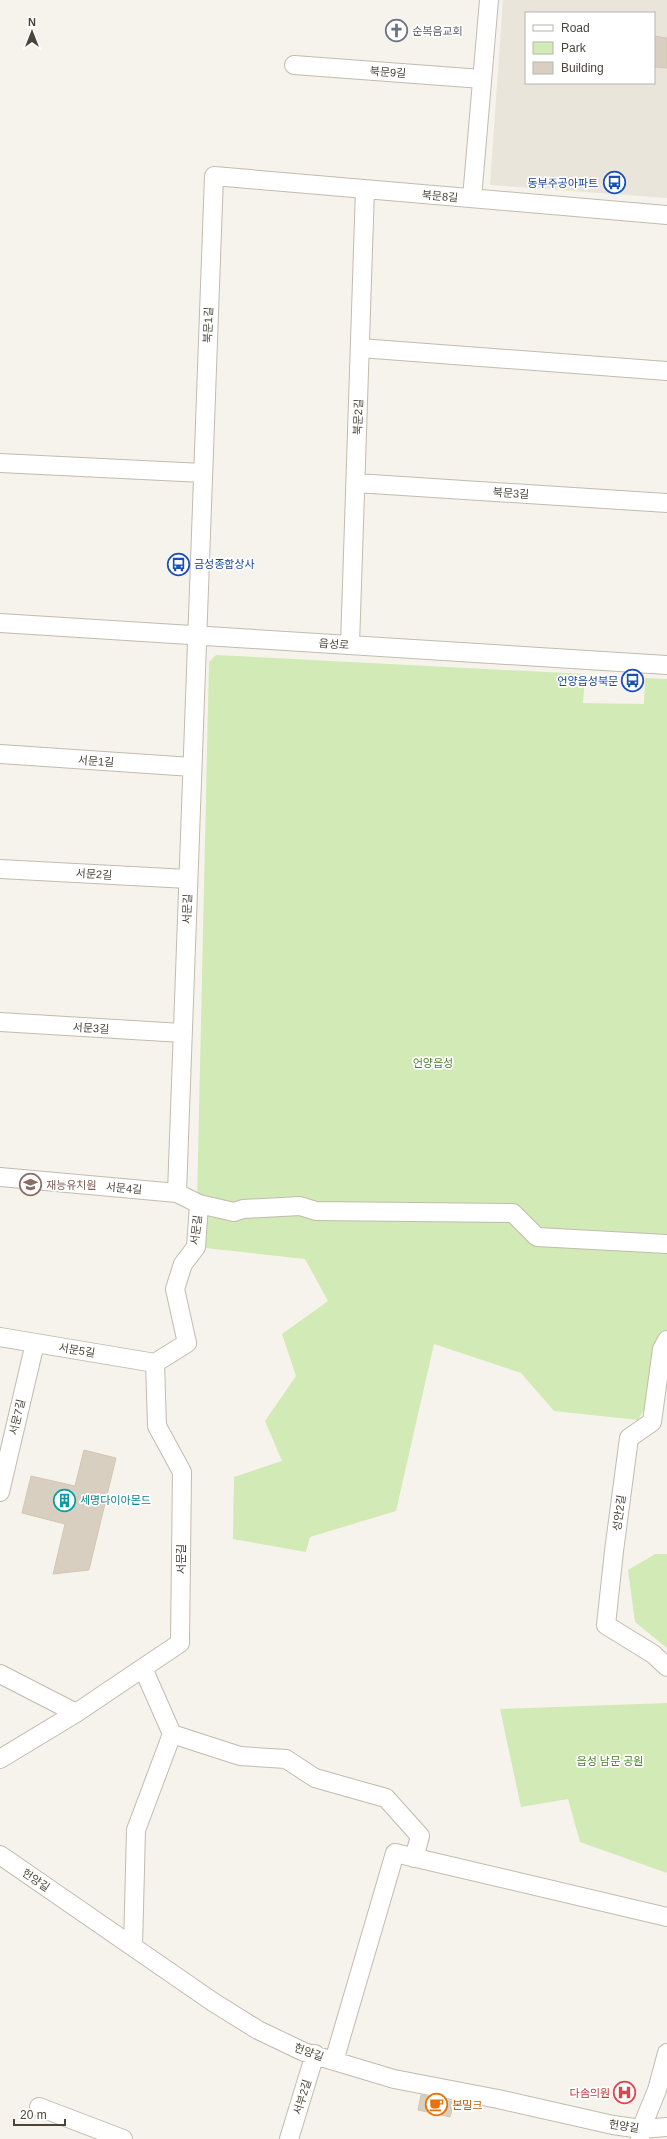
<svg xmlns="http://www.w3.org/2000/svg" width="667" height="2139" viewBox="0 0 667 2139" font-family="Arial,'Noto Sans KR',sans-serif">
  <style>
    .residential { fill: #eae5da; fill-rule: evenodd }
    .green { fill: #d2eab5 }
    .building { fill: #d8cfc1; stroke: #d3c7b4 }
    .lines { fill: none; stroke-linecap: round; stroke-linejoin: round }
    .minor-casing { stroke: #c2bbae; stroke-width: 20 }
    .minor { stroke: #fff; stroke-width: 18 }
    .labels { text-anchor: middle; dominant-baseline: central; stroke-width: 3.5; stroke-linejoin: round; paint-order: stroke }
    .worship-label { font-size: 11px; fill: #5b616d; stroke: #fff; text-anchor: start }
    .street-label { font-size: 11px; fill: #4b4439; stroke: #fff }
    .transit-label { font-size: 11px; fill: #164399; stroke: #fff; text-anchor: end }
    .park-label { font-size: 11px; fill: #4a7f2a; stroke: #fff }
    .education-label { font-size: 11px; fill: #785e54; stroke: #fff; text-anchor: start }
    .culture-label { font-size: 11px; fill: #0d838f; stroke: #fff; text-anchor: start }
    .health-label { font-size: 11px; fill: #be3a42; stroke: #fff; text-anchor: end }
    .food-label { font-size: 11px; fill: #c56008; stroke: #fff; text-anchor: start }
  </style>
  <rect width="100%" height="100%" fill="#f6f3ec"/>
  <path class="residential" d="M503,0H667V198L490,185ZM526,13H654V83H526Z"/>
  <path class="green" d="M216,655L585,674L583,703L644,704L645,678L667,679V1370L638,1420L554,1411L521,1373L434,1344L396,1511L310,1537L306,1552L233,1539L234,1477L282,1461L265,1421L296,1376L282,1334L328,1301L305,1259L196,1247L209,662Z
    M655,1554H667V1648L635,1622L628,1570Z
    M667,1703V1873L580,1842L568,1799L521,1807L500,1709Z"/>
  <path class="building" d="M654,36L667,38V68L654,67Z
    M84,1450L116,1458L89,1570L53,1574L65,1524L22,1513L31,1476L75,1486Z
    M421,2095L454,2102L450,2117L418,2110Z"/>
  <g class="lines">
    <defs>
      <path id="minor" d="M294,65L482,79
        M472,198L489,0
        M360,348L667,371
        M0,463L203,473
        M356,483L667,503
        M0,623L667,665
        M350,645L365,189
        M0,754L192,767
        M0,869L188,879
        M0,1022L182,1033
        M0,1177L177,1193L199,1204L196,1247L183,1264L175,1289L187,1343L155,1363L157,1426L182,1472L180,1643L76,1713L0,1759
        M177,1193L214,176L667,215
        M199,1204L234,1212L243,1209L300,1206L316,1211L513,1213L537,1237L667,1244
        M0,1337L155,1363
        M667,1340L662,1349L652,1422L629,1438L614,1551L606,1625L653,1654L667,1667
        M0,1492L35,1343
        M0,1674L76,1713
        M172,1734L240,1756L286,1759L315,1778L386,1798L420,1836L414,1858
        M0,1855L213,2002L258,2030L304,2052L394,2079L498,2099L613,2125L641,2129L667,2127
        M133,1947L136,1830L172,1734L143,1668
        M334,2061L395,1853L667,1917
        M39,2107L123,2139
        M640,2138L641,2129L657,2090L667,2053
        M289,2139L315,2054"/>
    </defs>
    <use href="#minor" class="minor-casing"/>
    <use href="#minor" class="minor"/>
  </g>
  <defs>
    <symbol id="church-ring" viewBox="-11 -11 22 22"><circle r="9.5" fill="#fff" stroke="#6b7280" stroke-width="1.5"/><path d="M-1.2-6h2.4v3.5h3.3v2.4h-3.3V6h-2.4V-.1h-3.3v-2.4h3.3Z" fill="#6b7280"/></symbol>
    <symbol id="bus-ring" viewBox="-11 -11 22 22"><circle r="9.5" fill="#fff" stroke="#1a4fb4" stroke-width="1.5"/><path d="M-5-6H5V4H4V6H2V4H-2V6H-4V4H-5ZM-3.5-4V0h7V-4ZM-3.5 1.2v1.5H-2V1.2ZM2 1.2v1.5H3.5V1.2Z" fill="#1a4fb4"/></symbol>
    <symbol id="school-ring" viewBox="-11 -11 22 22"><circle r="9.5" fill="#fff" stroke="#8d6e63" stroke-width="1.5"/><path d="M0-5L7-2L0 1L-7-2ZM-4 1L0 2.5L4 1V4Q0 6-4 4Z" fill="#8d6e63"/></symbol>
    <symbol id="building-ring" viewBox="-11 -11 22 22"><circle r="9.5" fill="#fff" stroke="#0f9aa8" stroke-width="1.5"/><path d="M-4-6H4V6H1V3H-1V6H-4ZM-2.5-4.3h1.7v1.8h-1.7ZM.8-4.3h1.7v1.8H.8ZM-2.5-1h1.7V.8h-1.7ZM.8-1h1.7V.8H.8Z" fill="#0f9aa8"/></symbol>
    <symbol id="hospital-ring" viewBox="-11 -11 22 22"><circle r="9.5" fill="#fff" stroke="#e0444e" stroke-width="1.5"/><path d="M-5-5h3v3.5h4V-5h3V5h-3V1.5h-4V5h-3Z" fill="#e0444e"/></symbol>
    <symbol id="cafe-ring" viewBox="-11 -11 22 22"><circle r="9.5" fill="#fff" stroke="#e8710a" stroke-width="1.5"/><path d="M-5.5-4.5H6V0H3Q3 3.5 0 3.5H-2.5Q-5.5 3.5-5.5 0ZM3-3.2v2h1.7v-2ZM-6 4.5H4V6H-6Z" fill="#e8710a"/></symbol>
  </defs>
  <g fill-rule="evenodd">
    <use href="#church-ring" x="384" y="18" width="25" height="25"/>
    <use href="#bus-ring" x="602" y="170" width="25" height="25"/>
    <use href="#bus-ring" x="166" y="552" width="25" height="25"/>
    <use href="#bus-ring" x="620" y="668" width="25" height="25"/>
    <use href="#school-ring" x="18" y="1172" width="25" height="25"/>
    <use href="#building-ring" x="52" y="1488" width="25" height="25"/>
    <use href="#hospital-ring" x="612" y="2080" width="25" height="25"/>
    <use href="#cafe-ring" x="424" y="2092" width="25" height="25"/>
  </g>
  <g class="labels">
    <g class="worship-label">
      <text x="412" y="31">순복음교회</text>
    </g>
    <g class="street-label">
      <text transform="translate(388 72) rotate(4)">북문9길</text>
      <text transform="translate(440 196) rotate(5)">북문8길</text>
      <text transform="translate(208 325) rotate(-88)">북문1길</text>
      <text transform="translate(358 417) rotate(-88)">북문2길</text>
      <text transform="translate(511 493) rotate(4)">북문3길</text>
      <text transform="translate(334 644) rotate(4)">읍성로</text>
      <text transform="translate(96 761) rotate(4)">서문1길</text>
      <text transform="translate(94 874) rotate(3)">서문2길</text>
      <text transform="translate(187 909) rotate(-88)">서문길</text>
      <text transform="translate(91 1028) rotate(3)">서문3길</text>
      <text transform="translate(124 1188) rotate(5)">서문4길</text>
      <text transform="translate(196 1230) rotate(-83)">서문길</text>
      <text transform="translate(77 1350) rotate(9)">서문5길</text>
      <text transform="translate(17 1417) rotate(-77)">서문7길</text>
      <text transform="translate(619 1513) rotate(-82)">성안2길</text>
      <text transform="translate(181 1559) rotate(-90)">서문길</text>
      <text transform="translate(36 1880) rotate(34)">헌양길</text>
      <text transform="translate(309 2052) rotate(20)">헌양길</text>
      <text transform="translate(302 2097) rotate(-73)">서부2길</text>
      <text transform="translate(624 2126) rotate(8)">헌양길</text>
    </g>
    <g class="transit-label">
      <text x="598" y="183">동부주공아파트</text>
      <text x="194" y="564" text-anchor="start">금성종합상사</text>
      <text x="618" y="681">언양읍성북문</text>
    </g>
    <g class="park-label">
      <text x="433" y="1063">언양읍성</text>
      <text x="610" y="1761">읍성 남문 공원</text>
    </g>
    <g class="education-label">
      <text x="46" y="1185">재능유치원</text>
    </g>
    <g class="culture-label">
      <text x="80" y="1500">세명다이아몬드</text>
    </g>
    <g class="health-label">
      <text x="610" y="2093">다솜의원</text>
    </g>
    <g class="food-label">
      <text x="452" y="2105">본밀크</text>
    </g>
  </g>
  <rect x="525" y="12" width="130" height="72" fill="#ffffff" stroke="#b7b4b0"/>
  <rect x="533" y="25" width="20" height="6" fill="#ffffff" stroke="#b7b4b0"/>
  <text x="561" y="32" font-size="12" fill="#4b4439">Road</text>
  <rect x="533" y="42" width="20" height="12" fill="#d2eab5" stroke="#b7b4b0"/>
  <text x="561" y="52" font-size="12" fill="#4b4439">Park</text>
  <rect x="533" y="62" width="20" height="12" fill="#d8cfc1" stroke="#b7b4b0"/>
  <text x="561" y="72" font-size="12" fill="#4b4439">Building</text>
  <g transform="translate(32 32)" stroke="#ffffff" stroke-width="3" paint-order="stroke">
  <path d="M0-3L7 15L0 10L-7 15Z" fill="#4b4439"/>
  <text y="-6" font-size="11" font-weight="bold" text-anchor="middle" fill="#4b4439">N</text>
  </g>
  <path d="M14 2119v6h51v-6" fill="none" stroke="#4b4439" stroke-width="2"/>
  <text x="20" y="2119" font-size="12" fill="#4b4439" stroke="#ffffff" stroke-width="3" paint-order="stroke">20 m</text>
</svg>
